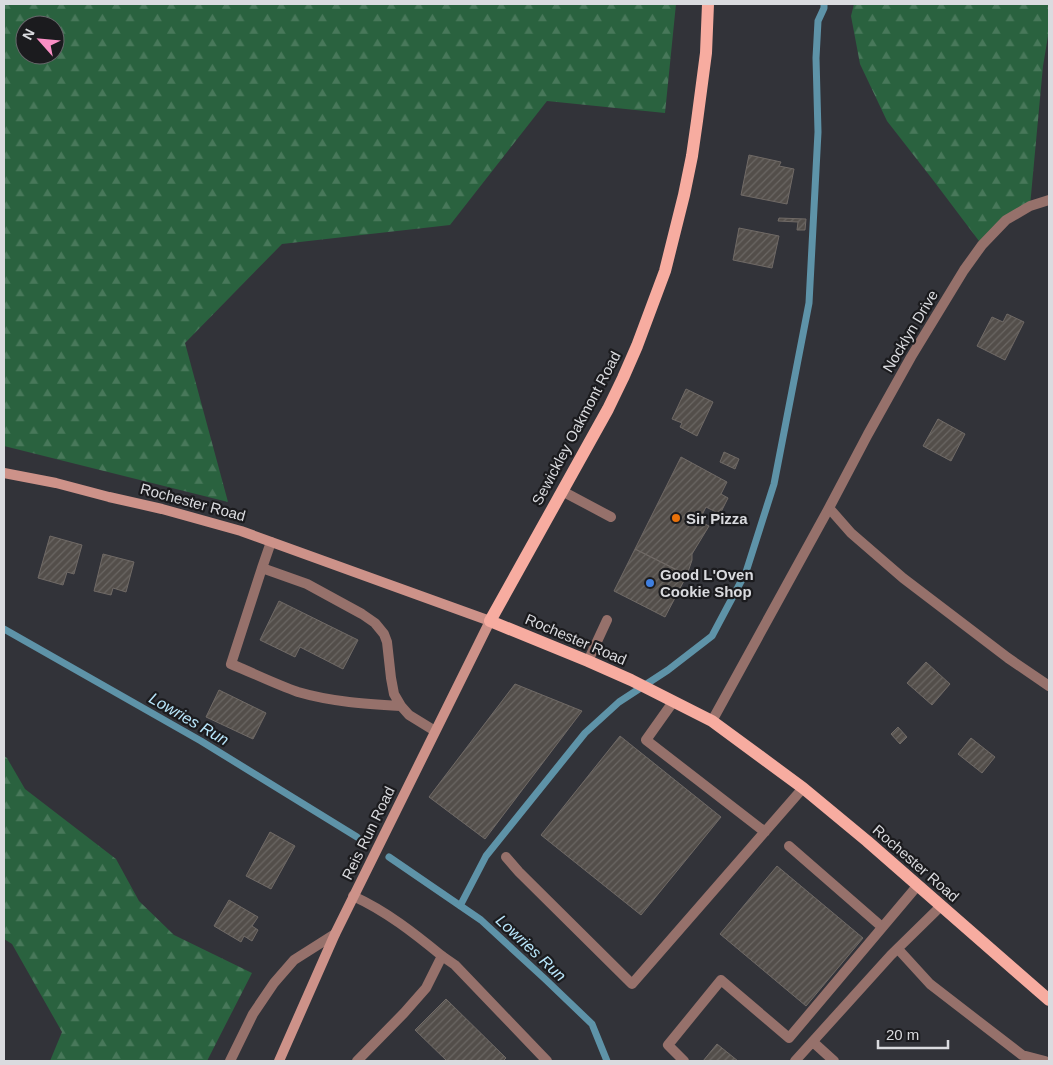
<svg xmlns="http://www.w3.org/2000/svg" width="1053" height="1065" viewBox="0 0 1053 1065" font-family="Helvetica,sans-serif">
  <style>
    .forest { fill: url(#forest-firs); fill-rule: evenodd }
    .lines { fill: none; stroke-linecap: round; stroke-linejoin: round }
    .stream { stroke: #5e93a8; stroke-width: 7 }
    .building { fill: url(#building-hatch); stroke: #706a66 }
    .lane { stroke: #96716b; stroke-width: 10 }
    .street { stroke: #96716b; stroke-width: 10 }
    .secondary { stroke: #cd9289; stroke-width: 10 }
    .primary { stroke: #f7aca0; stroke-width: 12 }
    .food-dot { fill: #e8710a; stroke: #1b1b1e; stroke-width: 2 }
    .shop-dot { fill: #3f7fe0; stroke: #1b1b1e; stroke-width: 2 }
    .labels { text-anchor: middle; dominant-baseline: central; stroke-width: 4.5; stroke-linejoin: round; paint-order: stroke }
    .street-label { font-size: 15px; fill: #dadbdf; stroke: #1b1b1e }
    .poi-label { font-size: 15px; font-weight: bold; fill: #dadbdf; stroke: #1b1b1e; text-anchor: start }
    .water-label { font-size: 16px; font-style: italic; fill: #b9e6fb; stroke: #1b1b1e }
  </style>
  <defs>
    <pattern id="forest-firs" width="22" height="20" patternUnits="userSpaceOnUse" patternTransform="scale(1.25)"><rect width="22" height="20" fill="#2a623f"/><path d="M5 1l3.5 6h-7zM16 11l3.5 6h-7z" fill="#48785a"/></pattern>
    <pattern id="building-hatch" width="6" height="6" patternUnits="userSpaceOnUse" patternTransform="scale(1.25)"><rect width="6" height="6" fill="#534e4a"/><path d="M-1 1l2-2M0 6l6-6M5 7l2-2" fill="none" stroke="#6b6764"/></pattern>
  </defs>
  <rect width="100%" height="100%" fill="#323339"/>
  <path class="forest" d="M4,4H676L665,113L547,101L450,225L282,244L185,343L228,502L4,446ZM25,25H55V55H25Z
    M854,4H1049V30L1043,66L1030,206L982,245L933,180L887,121L860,64L851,16Z
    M4,756L7,758L25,789L116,859L139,901L174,935L252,973L207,1061H50L62,1032L12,944L4,939Z"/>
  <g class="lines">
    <path class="stream" d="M4,629L201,741L357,837
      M389,857L481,920L545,979L592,1024L607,1061
      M460,906L486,856L585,733L619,702L668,670L712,636L746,572L774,484L809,303L818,132L816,58L818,21L824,8V4"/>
  </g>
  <path class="building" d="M749,155L781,162L779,166L794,169L787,204L741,195Z
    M779,218L806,219L805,230H797L798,222L778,221Z
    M739,228L779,236L772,268L733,260Z
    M1007,314L1024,322L1005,360L977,346L992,317L1003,322Z
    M686,389L713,402L697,436L680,427L682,423L672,419Z
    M938,419L965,434L951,461L923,446Z
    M724,452L739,459L735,469L720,462Z
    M681,457L727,482L721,494L728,498L720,514L706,507L699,521L709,526L692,554V560L687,575L635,549Z
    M50,536L82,545L74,574L67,572L63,585L38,578Z
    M635,549L687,575L665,617L614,591Z
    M103,554L134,562L126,592L113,588L111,595L94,591Z
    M279,601L358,640L343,669L300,647L295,657L260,640Z
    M926,662L950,684L932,705L907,683Z
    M515,684L582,711L485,839L429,797Z
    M219,690L266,713L253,739L206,717Z
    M898,727L907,737L900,744L891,734Z
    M620,736L721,817L641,915L541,835Z
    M971,738L995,757L982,773L958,754Z
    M270,832L295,846L271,889L246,876Z
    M777,866L863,938L806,1006L720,934Z
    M229,900L258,917L252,926L258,930L252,941L244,936L241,942L214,926Z
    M446,999L506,1058L503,1061H447L415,1030Z
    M717,1044L738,1061H703Z"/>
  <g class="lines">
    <path class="lane" d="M562,491L611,517
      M271,542L262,568L307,584L362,614L375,623L384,634L387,642L391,678L394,694L401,706L409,715L435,731
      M262,568L231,664C253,673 275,684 298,692C332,702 367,704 401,706
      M588,661L607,620
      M673,702L646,740L765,832
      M789,846L882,927
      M506,857L519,872L632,984L803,788
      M898,949L930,984L1022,1055L1045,1061
      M442,956L455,965L547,1061
      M813,1042L834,1061
      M684,1061L668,1045L721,980L789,1038L918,885
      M795,1061L891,955L941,906"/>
    <path class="street" d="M829,508L851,533L903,578L1008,658L1049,686
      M712,721L829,508L868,434L911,357L964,270L982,245L1006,220L1030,206L1049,200
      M353,896C386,911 414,933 442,956L426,988L404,1013L357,1061
      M230,1061L253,1014L274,983L294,960L335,934"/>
    <path class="secondary" d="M4,473L56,483L109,497L162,509L241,531L490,621L335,934L279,1061"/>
    <path class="primary" d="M708,4L706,53L697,121L692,156L684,195L665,271L637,346L623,378L608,409L490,621L588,661L631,680L712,721L803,788L867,841L1049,1000"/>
  </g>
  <circle class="food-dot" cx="676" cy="518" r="5"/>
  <circle class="shop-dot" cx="650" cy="583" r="5"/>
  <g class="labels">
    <g class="street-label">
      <text transform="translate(910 331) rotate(-59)">Nocklyn Drive</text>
      <text transform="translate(576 428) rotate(-62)">Sewickley Oakmont Road</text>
      <text transform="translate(193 502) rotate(15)">Rochester Road</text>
      <text transform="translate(576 639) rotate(23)">Rochester Road</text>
      <text transform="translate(368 833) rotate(-64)">Reis Run Road</text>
      <text transform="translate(916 863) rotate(41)">Rochester Road</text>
    </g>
    <g class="poi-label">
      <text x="686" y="518">Sir Pizza</text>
      <text x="660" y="574">Good L'Oven<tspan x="660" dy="17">Cookie Shop</tspan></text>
    </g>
    <g class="water-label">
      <text transform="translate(189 719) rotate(30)">Lowries Run</text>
      <text transform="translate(531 948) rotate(43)">Lowries Run</text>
    </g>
  </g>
  <rect width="1053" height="1065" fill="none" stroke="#dadbdf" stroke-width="10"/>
  <g transform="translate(40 40) rotate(297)"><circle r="24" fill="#1b1b1e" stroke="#67686b"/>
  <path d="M0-4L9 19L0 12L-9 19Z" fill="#fb8fc5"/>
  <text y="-8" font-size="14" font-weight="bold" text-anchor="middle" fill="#dadbdf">N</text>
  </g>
  <path d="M878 1040v8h70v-8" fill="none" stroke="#dadbdf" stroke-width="2.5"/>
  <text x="886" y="1040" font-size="15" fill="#dadbdf" stroke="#1b1b1e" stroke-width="4" paint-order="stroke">20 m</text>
</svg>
